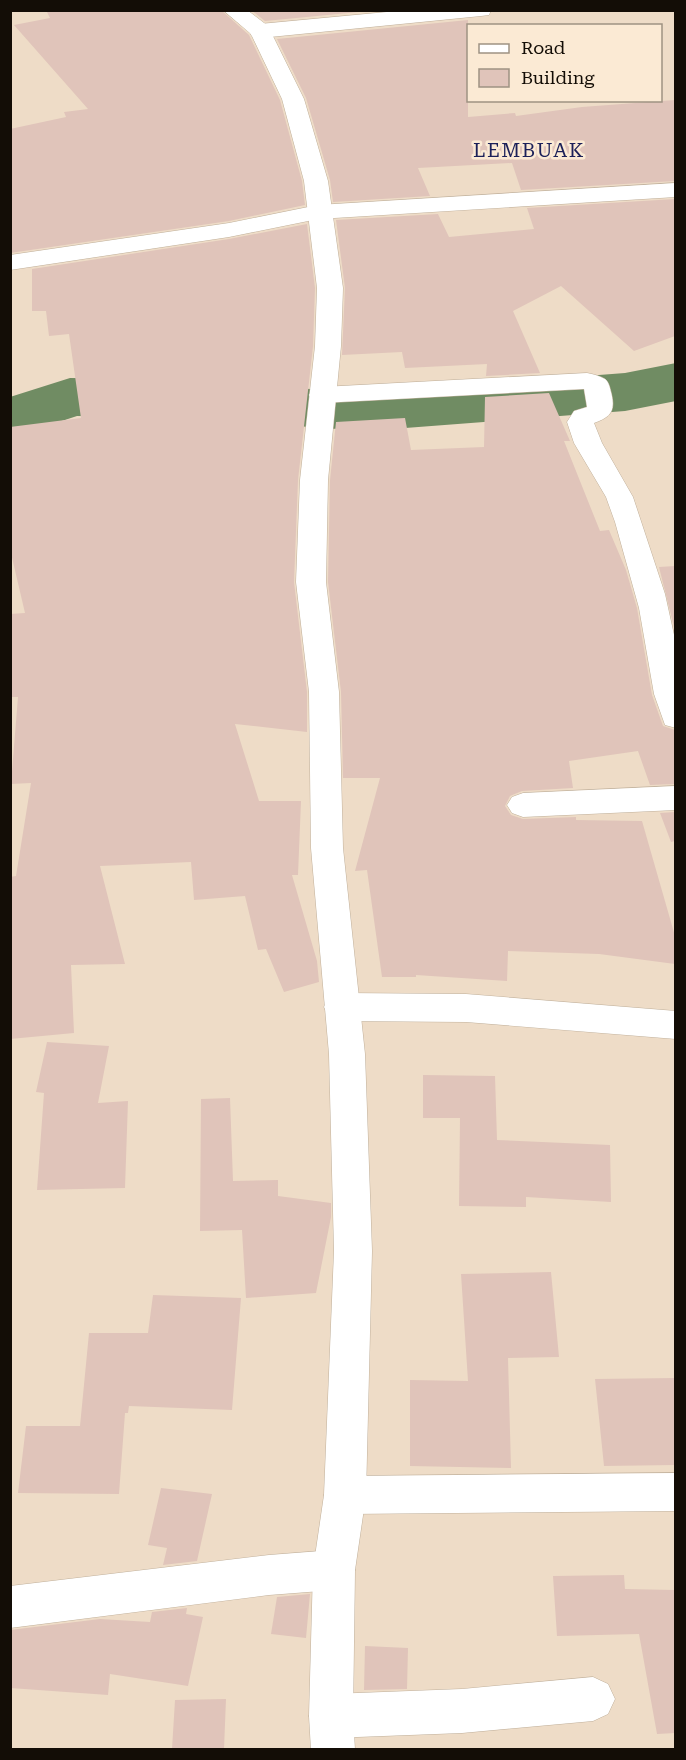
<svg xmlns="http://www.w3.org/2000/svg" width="686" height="1760" viewBox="0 0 686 1760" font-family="'Roboto Serif',serif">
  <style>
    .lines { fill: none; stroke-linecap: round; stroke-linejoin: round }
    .river { fill: #708c63; fill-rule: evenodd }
    .building { fill: #e0c4ba }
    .minor-casing { stroke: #c0b09b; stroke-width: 1 }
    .tertiary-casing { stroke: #c0b09b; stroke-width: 1 }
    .minor { fill: #fff; fill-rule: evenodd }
    .tertiary { fill: #fff; fill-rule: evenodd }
    .labels { text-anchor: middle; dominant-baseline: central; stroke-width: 5; stroke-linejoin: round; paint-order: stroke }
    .far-quarter-label { font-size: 20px; letter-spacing: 1.5px; fill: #1c2159; stroke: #fbead4 }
  </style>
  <rect width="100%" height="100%" fill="#eedcc7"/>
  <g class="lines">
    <path class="river" d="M676,363V401L625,411L366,431L167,417L77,416L10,438V397L70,378L167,379L366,393L625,373Z"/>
  </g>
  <path class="building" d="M46,10H221L249,35L280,100L302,181L305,205L229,221L10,253V129L66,117L64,112L88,109L14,25L50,18Z
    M251,10H379L265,21Z
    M468,20V117L515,113L516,116L582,107L675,100V181L521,190L512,163L418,168L430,196L333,202L330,180L306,98L277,39Z
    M675,199V336L634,351L561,286L513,311L540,373L486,376L487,364L405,368L402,352L342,355L345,288L336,220L438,214L449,237L534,229L527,208Z
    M307,224L315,288L313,346L298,480L294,582L307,692V732L235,724L259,801H301L298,875H292L317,961L319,982L284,992L266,949L258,950L245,896L194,900L191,862L100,866L125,964L71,965L74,1033L10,1039V877L16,876L31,783L11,784L18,697H10V614L25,613L10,549V427L81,418L69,334L49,336L46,311H32V269L229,239Z
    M549,393L570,441H564L600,531L609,530L626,570L637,608L652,695L663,726L675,730V784L650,785L638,751L569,761L573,788L522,791L510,796L505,806L511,815L523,819L576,817V820L642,821L675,936V964L599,954L508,951L507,981L416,975V977H382L367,870L355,871L380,778H343L341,692L328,582L330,480L336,422L405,418L411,450L484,447L485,397Z
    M675,566V631L659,567Z
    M675,812V841L671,842L660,813Z
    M47,1042L109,1046L98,1103L128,1101L125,1188L37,1190L44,1093L36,1092Z
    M423,1075L495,1076L497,1140L610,1145L611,1202L526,1197V1207L459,1206L460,1118H423Z
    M230,1098L233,1181L278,1180V1196L331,1203V1217L316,1293L246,1298L242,1230L200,1231L201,1099Z
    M551,1272L559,1357L508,1358L511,1468L410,1466V1380L468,1381L461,1274Z
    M153,1295L241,1298L232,1410L129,1406L128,1413H125L119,1494L18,1493L26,1426H80L89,1333H148Z
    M675,1378V1465L604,1466L595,1379Z
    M161,1488L212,1494L197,1561L163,1565L167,1548L148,1545Z
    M624,1575L625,1589L675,1590V1733L657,1734L639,1634L557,1636L553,1576Z
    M310,1594L306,1638L271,1634L277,1597Z
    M187,1608L186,1614L203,1617L188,1686L110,1674L108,1695L10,1688V1630L100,1619L150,1622L152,1612Z
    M365,1646L408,1648L407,1689L364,1690Z
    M226,1699L224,1749H172L175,1700Z"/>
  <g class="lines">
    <defs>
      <path id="minor" d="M408,10H491L489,15L481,16L260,38L252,36L249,31L252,26L260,24Z
        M676,183V197L318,219L229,237L10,270V255L229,223L318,205Z
        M587,373C593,374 600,376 605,379C609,382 610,388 611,392C616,411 611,417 594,423L602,443L633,497L665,594L676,644V728L665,725L654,694L639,608L615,522L606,497L574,443L567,422L574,411L587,407L584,389L322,403L313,401L309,395L313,389L322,387Z
        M676,786V810L523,817L512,813L507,805L512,797L523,793Z
        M341,993L466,994L676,1011V1039L466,1022L341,1021L329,1017L324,1007L329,997Z
        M676,1473V1511L345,1514L330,1509L324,1495L330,1481L345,1476Z
        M334,1550L349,1556L355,1570L349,1584L334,1590L269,1595L10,1628V1586L269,1555Z
        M593,1677L608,1684L615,1699L608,1714L593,1721L462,1733L331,1738L315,1732L309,1716L315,1700L331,1694L462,1689Z"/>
      <path id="tertiary" d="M223,10H247L268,26L304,99L328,181L343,288L341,346L328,480L326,582L339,692L343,848L365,1054L372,1251L366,1495L355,1570L353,1716L355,1750H311L309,1716L313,1570L324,1495L334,1251L329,1054L311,848L309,692L296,582L300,480L315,346L317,288L304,181L282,99L251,34Z"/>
    </defs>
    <use href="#minor" class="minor-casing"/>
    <use href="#tertiary" class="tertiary-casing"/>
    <use href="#minor" class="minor"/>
    <use href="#tertiary" class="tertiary"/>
  </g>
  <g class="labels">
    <g class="far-quarter-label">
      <text x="529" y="150">LEMBUAK</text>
    </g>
  </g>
  <rect width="686" height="1760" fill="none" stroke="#130d06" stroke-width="24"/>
  <rect x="467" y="24" width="195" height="78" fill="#fbead4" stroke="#9e9282" stroke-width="1.5"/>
  <rect x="479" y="44" width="30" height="9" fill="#ffffff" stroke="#9e9282" stroke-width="1.5"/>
  <text x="521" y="54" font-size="18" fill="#130d06">Road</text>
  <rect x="479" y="69" width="30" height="18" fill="#e0c4ba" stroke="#9e9282" stroke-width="1.5"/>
  <text x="521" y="84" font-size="18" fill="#130d06">Building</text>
</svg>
